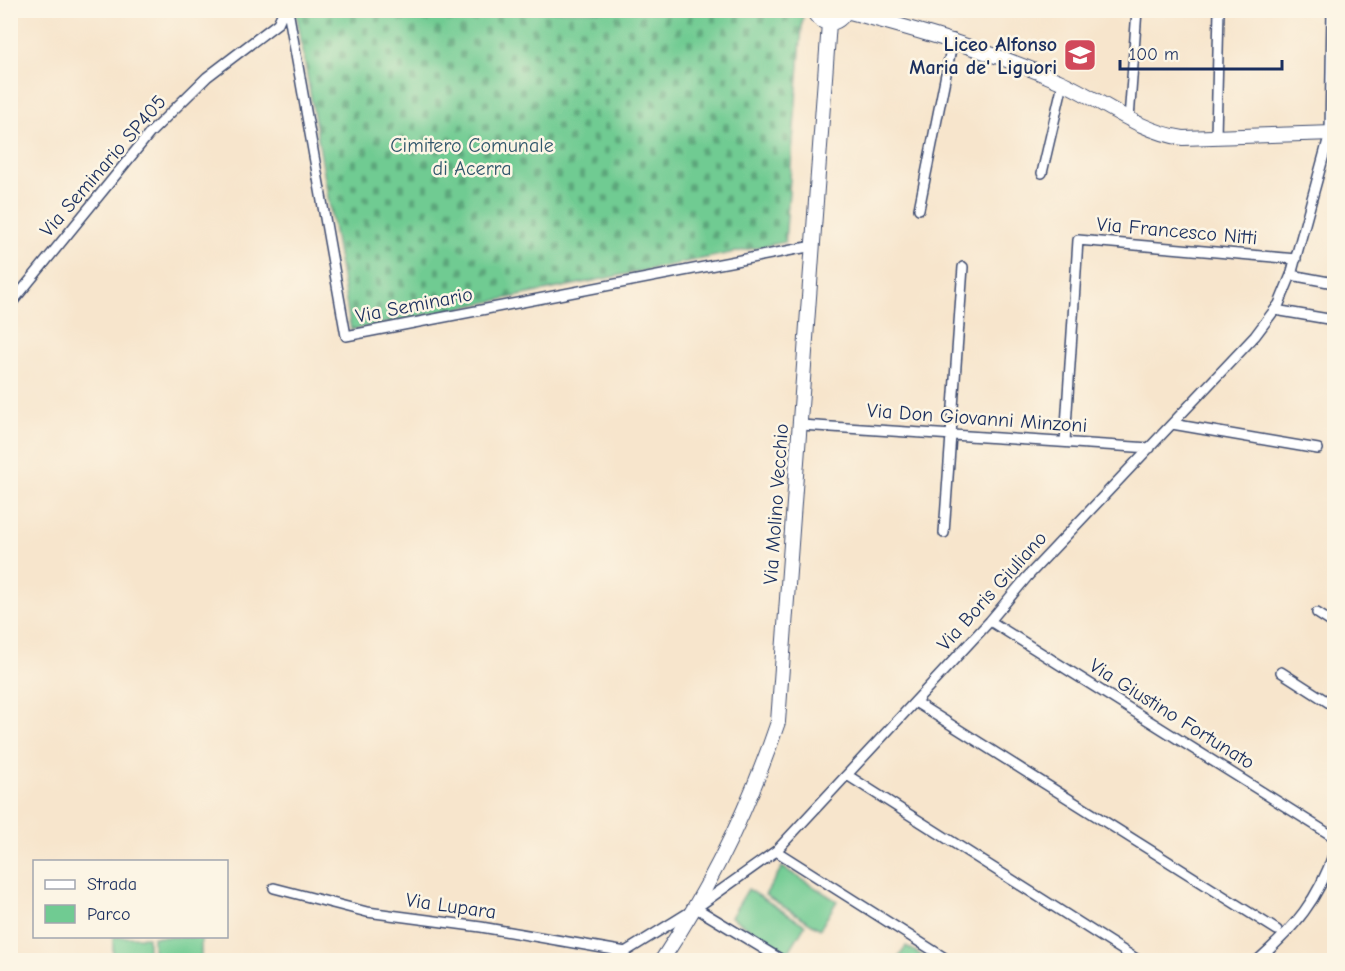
<svg xmlns="http://www.w3.org/2000/svg" width="1345" height="971" viewBox="0 0 1345 971" font-family="'Comic Neue',sans-serif">
  <style>
    .cemetery { fill: url(#cemetery-stones); stroke: #467d78; stroke-width: 1.5 }
    .park { fill: #70cb92; stroke: #467d78; stroke-width: 1.5 }
    .lines { fill: none; stroke-linecap: round; stroke-linejoin: round }
    .street-casing { stroke: #3c4a6e; stroke-width: 12 }
    .secondary-casing { stroke: #3c4a6e; stroke-width: 16 }
    .street { stroke: #fff; stroke-width: 9 }
    .secondary { stroke: #fff; stroke-width: 14 }
    .labels { text-anchor: middle; dominant-baseline: central; stroke-width: 5; stroke-linejoin: round; paint-order: stroke }
    .poi-label { font-size: 20px; font-weight: bold; fill: #1b2f5e; stroke: #fcf5e5; text-anchor: end }
    .park-label { font-size: 20px; fill: #30566b; stroke: #fcf5e5 }
    .street-label { font-size: 20px; fill: #1b2f5e; stroke: #fcf5e5 }
  </style>
  <defs>
    <pattern id="cemetery-stones" width="16" height="16" patternUnits="userSpaceOnUse" patternTransform="scale(1.5)"><rect width="16" height="16" fill="#70cb92"/><path d="M2 7V4a2 2 0 0 1 4 0v3zM10 15v-3a2 2 0 0 1 4 0v3z" fill="#5ba57a"/></pattern>
  </defs>
  <rect width="100%" height="100%" fill="#fcf5e5"/>
  <filter id="ink" filterUnits="userSpaceOnUse"><feTurbulence type="fractalNoise" baseFrequency=".0167" numOctaves="2"/><feDisplacementMap in="SourceGraphic" scale="12" xChannelSelector="R" yChannelSelector="G"/><feConvolveMatrix kernelMatrix="1 2 1 2 8 2 1 2 1" color-interpolation-filters="sRGB"/></filter>
  <filter id="wash" filterUnits="userSpaceOnUse"><feTurbulence type="fractalNoise" baseFrequency=".008" numOctaves="4" result="noise"/><feDisplacementMap in="SourceGraphic" scale="24" xChannelSelector="R" yChannelSelector="G"/><feGaussianBlur stdDeviation="1.35" result="paint"/><feColorMatrix in="noise" values="0 0 0 0 0 0 0 0 0 0 0 0 0 0 0 0 0 1.4 0 .05"/><feComposite in="paint" operator="in"/></filter>
  <g filter="url(#wash)">
    <rect width="100%" height="100%" fill="#f7e5cc"/>
    <path class="cemetery" d="M797,11L803,13L785,242L351,330L296,11Z"/>
    <path class="park" d="M782,867L837,901L820,929L765,895Z
      M748,889L805,925L788,953L731,917Z
      M113,937H148V960H113Z
      M153,937H201V960H153Z
      M906,946L929,960H897Z"/>
  </g>
  <g filter="url(#ink)">
    <g class="lines">
      <defs>
        <path id="street" d="M288,10L346,336L813,246
          M1129,119L1137,10
          M1216,136L1219,10
          M1042,173L1063,83
          M919,209L953,39
          M1291,275L1334,283
          M10,305L150,133L207,77L278,23L284,10
          M1275,310L1334,320
          M1172,424L1318,449
          M801,425L1150,448
          M1065,442L1078,240L1296,259
          M944,533L963,267
          M1317,613L1334,624
          M990,621L1334,837
          M1281,672L1334,706
          M915,702L1277,930
          M847,775L1138,960
          M776,851L948,960
          M274,888L367,912L481,927L626,952
          M696,908L782,960
          M612,960L696,908L776,851L990,621L1027,577L1255,336L1279,304L1291,275L1330,133L1332,10
          M1258,960C1295,927 1318,900 1334,853"/>
        <path id="secondary" d="M813,10C820,27 839,27 846,10
          M846,11C921,31 988,50 1059,81C1102,100 1137,131 1183,138L1334,133
          M662,960C710,887 750,805 778,722L829,23"/>
      </defs>
      <use href="#street" class="street-casing"/>
      <use href="#secondary" class="secondary-casing"/>
      <use href="#street" class="street"/>
      <use href="#secondary" class="secondary"/>
    </g>
  </g>
  <defs>
    <symbol id="school-square" viewBox="-11 -11 22 22"><rect x="-9" y="-9" width="18" height="18" rx="4" fill="#d1495b" stroke="#fcf5e5"/><path d="M0-5L7-2L0 1L-7-2ZM-4 1L0 2.5L4 1V4Q0 6-4 4Z" fill="#fff"/></symbol>
  </defs>
  <g fill-rule="evenodd">
    <use href="#school-square" x="1061" y="36" width="38" height="38"/>
  </g>
  <g class="labels">
    <g class="poi-label">
      <text x="1057" y="44">Liceo Alfonso<tspan x="1057" dy="23">Maria de' Liguori</tspan></text>
    </g>
    <g class="park-label">
      <text x="472" y="145">Cimitero Comunale<tspan x="472" dy="23">di Acerra</tspan></text>
    </g>
    <g class="street-label">
      <text transform="translate(103 166) rotate(-49)">Via Seminario SP405</text>
      <text transform="translate(1177 231) rotate(5)">Via Francesco Nitti</text>
      <text transform="translate(414 305) rotate(-11)">Via Seminario</text>
      <text transform="translate(977 418) rotate(4)">Via Don Giovanni Minzoni</text>
      <text transform="translate(776 504) rotate(-86)">Via Molino Vecchio</text>
      <text transform="translate(992 591) rotate(-48)">Via Boris Giuliano</text>
      <text transform="translate(1172 714) rotate(32)">Via Giustino Fortunato</text>
      <text transform="translate(451 906) rotate(8)">Via Lupara</text>
    </g>
  </g>
  <rect width="1345" height="971" fill="none" stroke="#fcf5e5" stroke-width="36"/>
  <rect x="33" y="860" width="195" height="78" fill="#fcf5e5" stroke="#a2a6af" stroke-width="1.5"/>
  <rect x="45" y="880" width="30" height="9" fill="#ffffff" stroke="#a2a6af" stroke-width="1.5"/>
  <text x="87" y="890" font-size="18" fill="#1b2f5e">Strada</text>
  <rect x="45" y="905" width="30" height="18" fill="#70cb92" stroke="#a2a6af" stroke-width="1.5"/>
  <text x="87" y="920" font-size="18" fill="#1b2f5e">Parco</text>
  <path d="M1120 60v9h162v-9" fill="none" stroke="#1b2f5e" stroke-width="3"/>
  <text x="1129" y="60" font-size="18" fill="#1b2f5e" stroke="#fcf5e5" stroke-width="4.5" paint-order="stroke">100 m</text>
</svg>
